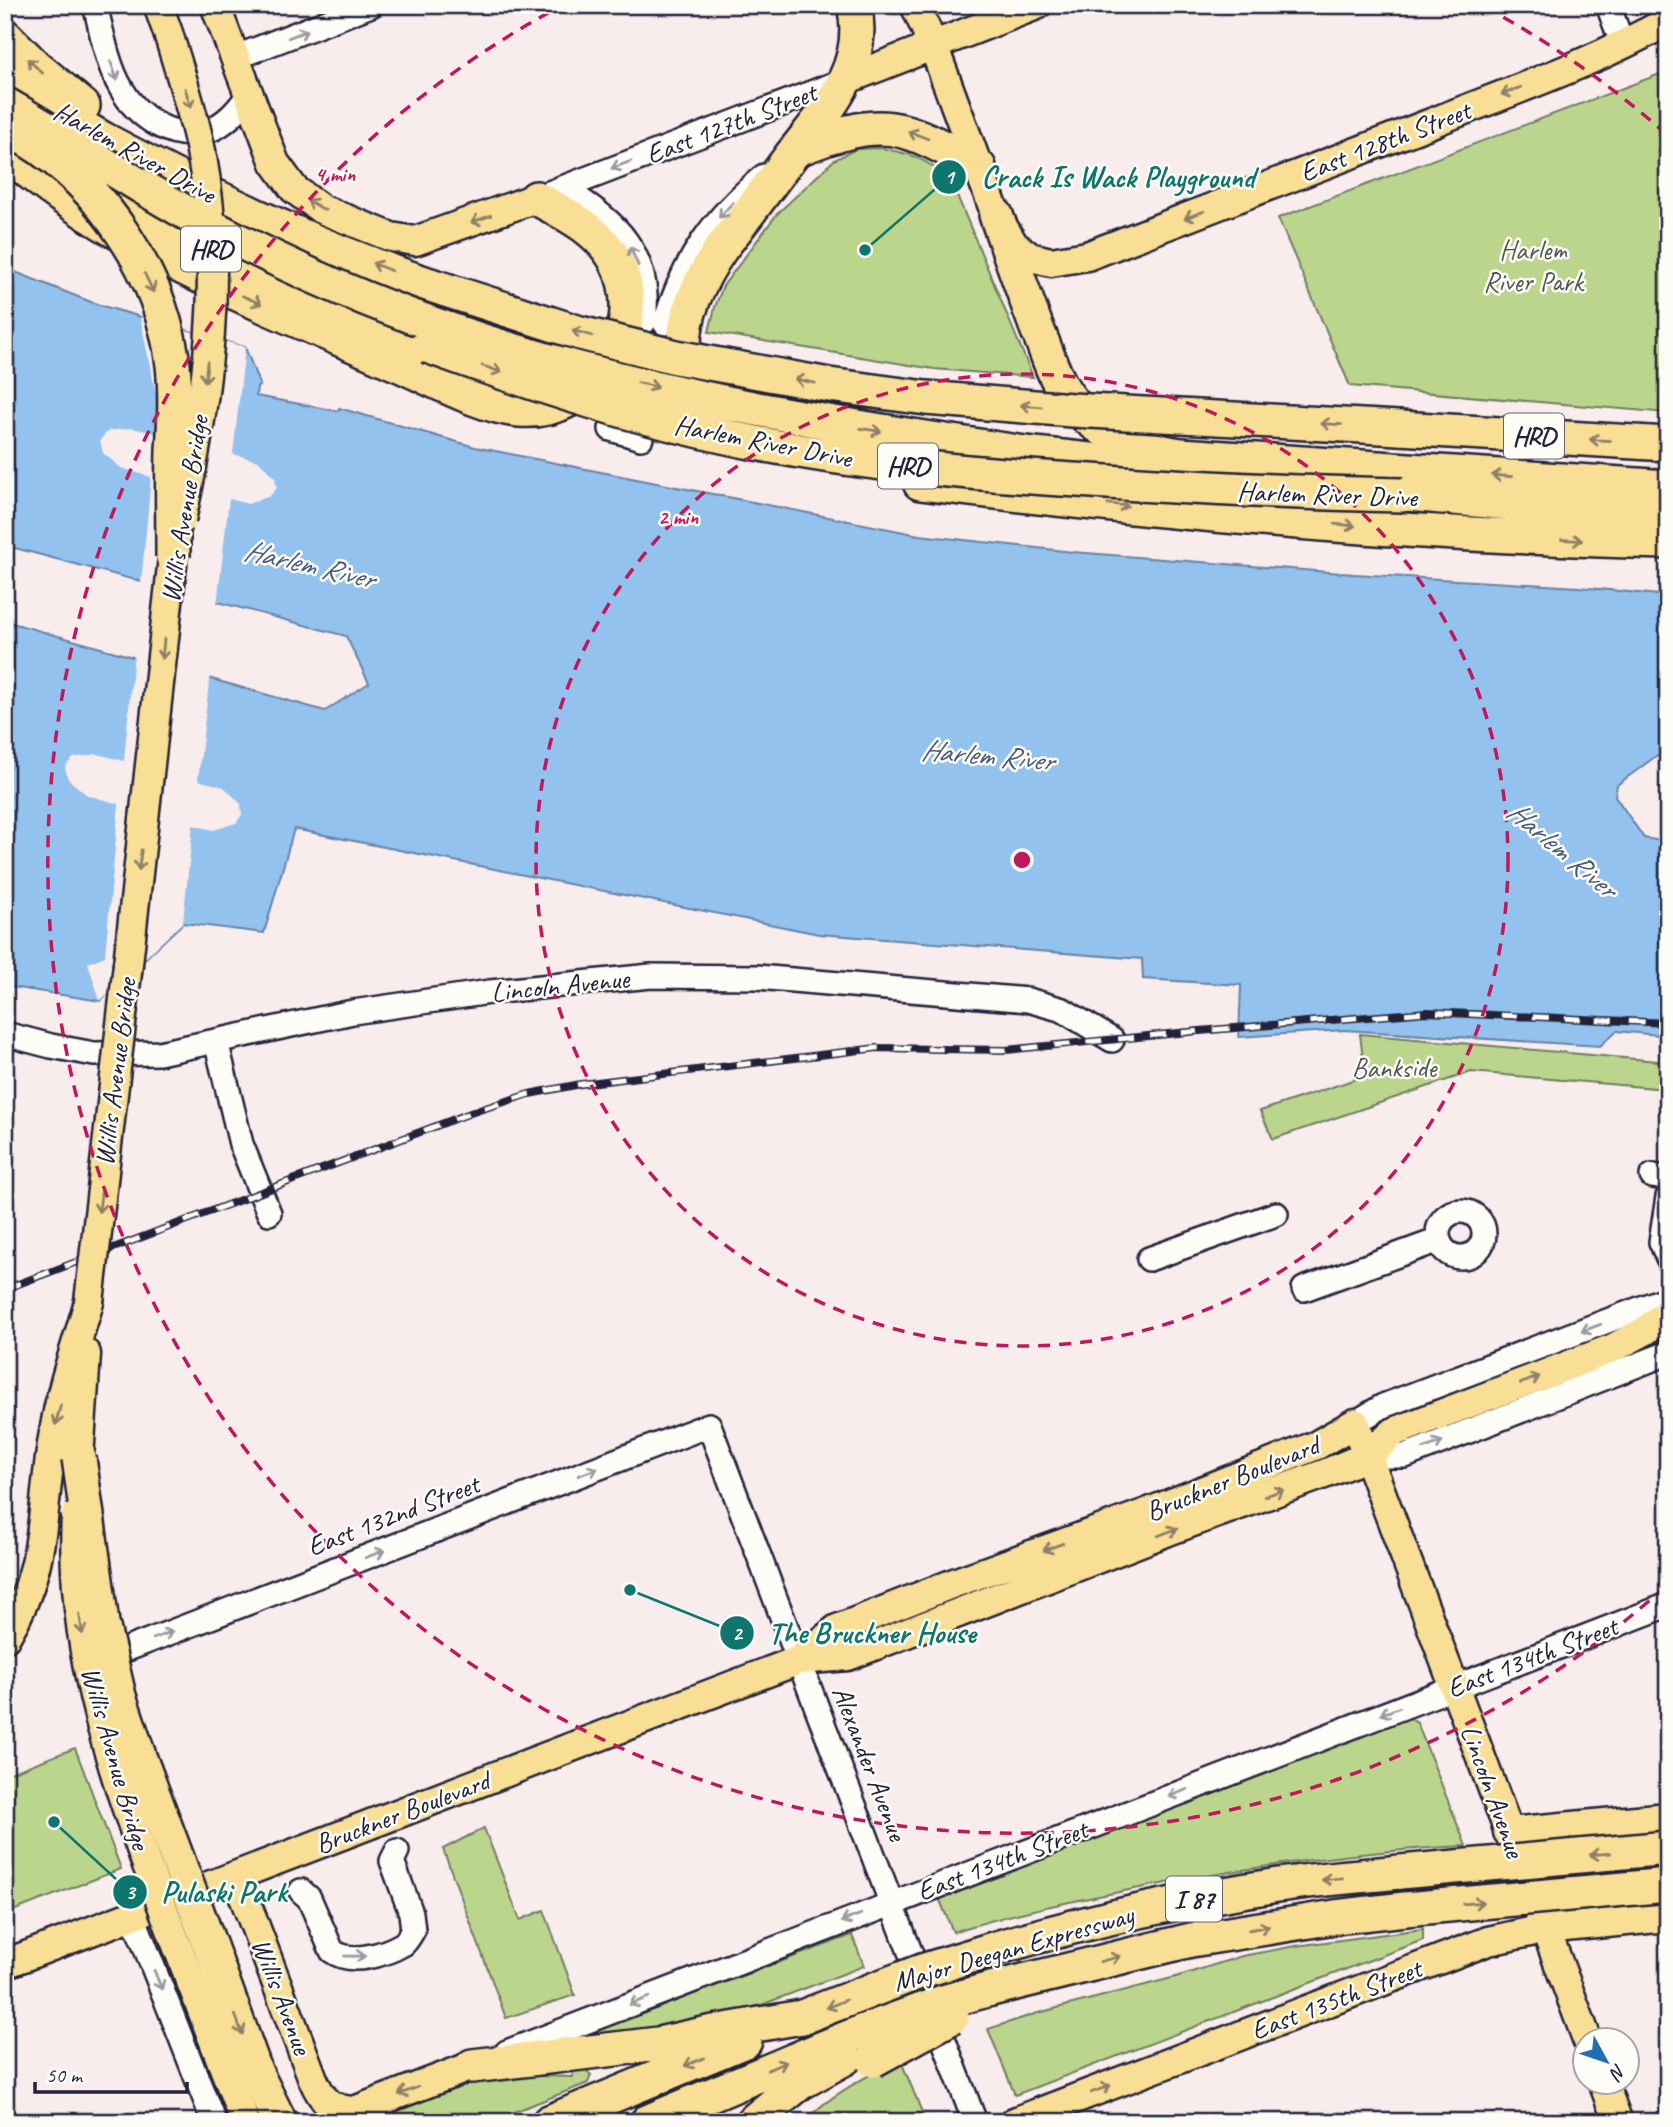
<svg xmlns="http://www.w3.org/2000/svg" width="1673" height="2127" viewBox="0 0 1673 2127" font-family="Caveat,sans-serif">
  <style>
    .green { fill: #bcd58c; stroke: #6f7c64; stroke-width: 2 }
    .water { fill: #93c2ee; stroke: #6682a6; stroke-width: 2 }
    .pier { fill: #f8eced }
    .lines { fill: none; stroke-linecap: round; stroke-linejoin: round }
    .minor-casing { stroke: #22223b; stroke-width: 28 }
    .major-casing { stroke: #22223b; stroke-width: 33 }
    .highway-casing { stroke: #22223b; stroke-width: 38 }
    .minor { stroke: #fdfcf7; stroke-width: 23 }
    .major { stroke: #f9df96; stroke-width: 28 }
    .highway { stroke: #f9df96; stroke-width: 33 }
    .rail-casing { stroke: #22223b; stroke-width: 8 }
    .rail { stroke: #fdfcf7; stroke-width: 5; stroke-dasharray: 16; stroke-linecap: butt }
    .major-bridge-casing { stroke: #22223b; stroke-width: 33; stroke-linecap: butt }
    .highway-bridge-casing { stroke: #22223b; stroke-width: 38; stroke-linecap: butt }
    .major-bridge { stroke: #f9df96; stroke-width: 28 }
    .highway-bridge { stroke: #f9df96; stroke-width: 33 }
    .oneway { stroke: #9a9aa2 }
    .oneway2 { stroke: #8e8068 }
    .ring { fill: none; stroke: #c2185b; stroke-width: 3.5; stroke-dasharray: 12 9 }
    .labels { text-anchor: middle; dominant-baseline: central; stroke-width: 5; stroke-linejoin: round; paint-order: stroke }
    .shield { fill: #fdfcf7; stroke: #646373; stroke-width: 2 }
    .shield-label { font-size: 26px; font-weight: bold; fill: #22223b }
    .street-label { font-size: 28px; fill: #22223b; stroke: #fdfcf7 }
    .park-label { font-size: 28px; fill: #505853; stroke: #fdfcf7 }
    .water-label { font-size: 30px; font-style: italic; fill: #4a5a7a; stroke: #fdfcf7 }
    .centre { fill: #c2185b; stroke: #fdfcf7; stroke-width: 3.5 }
    .ring-label { font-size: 21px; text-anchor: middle; font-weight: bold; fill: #c2185b; stroke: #fdfcf7; stroke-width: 5; stroke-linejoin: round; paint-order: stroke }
    .leader { fill: none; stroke: #0f766e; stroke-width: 2.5 }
    .callout-dot { fill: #0f766e; stroke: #fdfcf7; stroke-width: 2.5 }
    .mark-label { font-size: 21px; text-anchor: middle; font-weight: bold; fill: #fff }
    .callout-label { font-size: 30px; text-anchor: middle; font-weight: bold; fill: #0f766e; stroke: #fdfcf7; stroke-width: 5; stroke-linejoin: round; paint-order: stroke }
  </style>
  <rect width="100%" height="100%" fill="#f8eced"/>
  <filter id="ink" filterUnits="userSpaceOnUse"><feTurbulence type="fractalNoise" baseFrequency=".0143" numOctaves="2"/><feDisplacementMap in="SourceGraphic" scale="14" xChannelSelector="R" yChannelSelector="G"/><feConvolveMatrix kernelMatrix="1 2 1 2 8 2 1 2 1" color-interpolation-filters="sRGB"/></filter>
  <g filter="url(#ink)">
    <path class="green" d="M1668,71V413L1350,386L1278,218Z
      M879,148C911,153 927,159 951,181L1033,377L934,369L709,332L715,307L723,286L777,214L834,160L856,149Z
      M1360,1034L1668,1062V1109H1666V1089L1471,1072L1273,1139L1260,1111L1365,1076Z
      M1407,1717L1417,1723L1466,1846C1352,1851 1240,1869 1129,1890C1069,1902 1011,1913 953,1932L939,1898Z
      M75,1748L121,1869L5,1914V1775Z
      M484,1828L520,1920L544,1910L575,1995L506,2018L443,1849Z
      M1423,1929V1940L1015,2095L988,2029L1038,2013L1176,1977L1242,1956L1296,1946Z
      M852,1935L864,1966L761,2005L663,2032L583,2043L579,2037Z
      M901,2061L926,2122H804C826,2098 871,2072 901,2061Z
      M574,2067L585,2069L591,2075L588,2083L488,2122H366L462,2086L503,2075L572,2077Z"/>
    <path class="water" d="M5,268L96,304L245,347L260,386L257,387L256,396L338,411L339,408L475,447L919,535L1073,552L1354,574L1579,587L1668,596V758L1656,756L1617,785L1615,796L1644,838L1668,842V1036L1616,1031L1600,1046L1344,1030L1239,1037L1241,985L1143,979L1142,959L819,934L294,829L264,933L183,923L100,1001L5,986V621L325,711L369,683L346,636L15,548L5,553Z"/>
    <path class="pier" d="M140,317L245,347L233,454L259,461L275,478L277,488L270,496L248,504L229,499L217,605L141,585L151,477L121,468L103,453L100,440L108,431L132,428L155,433L158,404Z
      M134,653L210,674L198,780L224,787L241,804L242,815L236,823L213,830L193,825L183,922L100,1001L88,963L105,956L119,804L87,795L68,779L65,767L73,758L97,754L124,761Z"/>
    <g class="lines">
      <defs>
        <path id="minor" d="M95,5C102,32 107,64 121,88C137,117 173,142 207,131C225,125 237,111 248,96
          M1608,5L1623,46
          M234,58L371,5
          M561,188C615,219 653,254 644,322
          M536,198L845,80
          M665,323C684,260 713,218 764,176
          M611,429L641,438
          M5,1034L51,1046L94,1054L159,1053L353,1012L490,992L651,976L757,977L1028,1000L1063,1010L1112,1040
          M216,1041L241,1144L269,1213
          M1652,1176L1668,1178
          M1668,1197L1661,1242L1668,1258
          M1438 1234a23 23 0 1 1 46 0a23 23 0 1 1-46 0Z
          M1149,1259L1276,1214
          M1304,1289L1439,1240
          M1355,1423L1383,1406L1668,1298
          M1367,1456H1405L1668,1353
          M100,1663L99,1660L709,1425L975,2122
          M301,1891L309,1898L332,1951C351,1965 384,1955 403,1944C407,1941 410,1935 413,1930L411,1913L392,1861L397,1851
          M133,1916L214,2122
          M507,2052L1668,1605
          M1665,2122L1668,2121"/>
        <path id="major" d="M158,5L168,33
          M215,5L275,163L294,189L321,209L391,237L415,241L536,198
          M915,5L933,45L996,215L1014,245L1030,257L1051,262L1087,256C1205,210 1322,165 1439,120C1517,89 1595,62 1668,21
          M845,80L1037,5
          M128,964L173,557
          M79,1458L86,1354
          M5,1638C51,1563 39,1507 55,1427C62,1385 77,1343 89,1302
          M799,1660L837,1629L954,1583L1144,1514L1317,1445L1355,1423L1587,2039
          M1508,1832L1668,1817
          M236,1876L313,2079C322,2100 330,2110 354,2111L472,2066
          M178,1948L245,2122
          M5,1964L799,1660L848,1656L1171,1530L1327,1473L1367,1456L1394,1432L1613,1348L1645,1331L1668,1312
          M1603,2082L1618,2122
          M1014,2122L1488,1941L1544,1929L1668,1917"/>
        <path id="highway" d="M5,36L35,66L83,106
          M5,78C38,98 71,121 105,140C214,198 328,253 446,290
          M798,149C884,115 900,123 979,167
          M5,151C108,246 264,305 390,361C427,376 480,407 519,410C594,416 651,331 617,263C600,230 568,215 536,198
          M74,170L191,239L224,255L427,346
          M996,215C1010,254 1023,292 1038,331C1045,347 1050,365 1058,380C1082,428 1131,448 1181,455L1668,487
          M711,415C663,363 686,299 722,247C745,218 768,187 790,157C825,112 869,68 854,5
          M1399,428L1668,444
          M913,436L1025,453L1164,468
          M920,483C1168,514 1418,536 1668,542
          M1374,491L1668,517
          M207,1938L256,2073L280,2122
          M993,1949C1087,1921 1181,1900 1278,1885C1318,1879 1359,1876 1400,1872
          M991,1989L1191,1940L1335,1917L1405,1909
          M472,2066L658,2044L708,2033L802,2017
          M549,2122L745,2041
          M647,2122L861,2032
          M752,2122L800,2083L845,2058"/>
      </defs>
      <use href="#minor" class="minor-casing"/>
      <use href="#major" class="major-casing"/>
      <use href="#highway" class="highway-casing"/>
      <use href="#minor" class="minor"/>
      <use href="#major" class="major"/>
      <use href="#highway" class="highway"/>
      <defs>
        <path id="rail" d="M5,1289L473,1112L529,1094L581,1084L877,1048L1006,1050L1199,1031L1427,1012L1668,1023"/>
      </defs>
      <use href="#rail" class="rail-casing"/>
      <use href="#rail" class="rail"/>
      <defs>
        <path id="major-bridge" d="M168,33C180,72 193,111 201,151C224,273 208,399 181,520
          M89,1302L128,964
          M76,1516C68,1668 126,1809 178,1948"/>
        <path id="highway-bridge" d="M5,104C59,135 111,169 164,200C213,229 264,254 315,277C504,362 709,404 913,436
          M26,139C103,186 162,275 173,365C176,393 175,421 173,450C172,485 173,521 173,557
          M446,290L580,333L676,357L829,385L926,398L1072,410L1399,428
          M427,346C535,385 643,421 756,443C867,465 979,474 1092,481C1196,488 1299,493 1403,495
          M79,1458L102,1623L119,1696L140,1759L207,1938
          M1400,1872L1668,1848
          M1405,1909L1668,1885
          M802,2017L922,1971L993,1949
          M861,2032L943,2002L991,1989
          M873,2060L952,2017"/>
      </defs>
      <use href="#major-bridge" class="major-bridge-casing"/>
      <use href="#highway-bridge" class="highway-bridge-casing"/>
      <use href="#major-bridge" class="major-bridge"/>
      <use href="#highway-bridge" class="highway-bridge"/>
    </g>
    <defs><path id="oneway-shaft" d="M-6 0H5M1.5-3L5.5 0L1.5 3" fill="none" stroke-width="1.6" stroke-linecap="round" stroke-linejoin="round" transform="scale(1.75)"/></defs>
    <g class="oneway">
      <use href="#oneway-shaft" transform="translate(298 34) rotate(-21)"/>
      <use href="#oneway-shaft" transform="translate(114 71) rotate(71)"/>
      <use href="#oneway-shaft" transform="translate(621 165) rotate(159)"/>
      <use href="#oneway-shaft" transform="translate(726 210) rotate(133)"/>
      <use href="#oneway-shaft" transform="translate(634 256) rotate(-113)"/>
      <use href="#oneway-shaft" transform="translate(1591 1328) rotate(159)"/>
      <use href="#oneway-shaft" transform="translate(1433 1445) rotate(-21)"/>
      <use href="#oneway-shaft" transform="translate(588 1472) rotate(-21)"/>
      <use href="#oneway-shaft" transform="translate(375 1554) rotate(-21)"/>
      <use href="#oneway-shaft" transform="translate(163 1635) rotate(-21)"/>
      <use href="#oneway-shaft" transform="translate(1390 1711) rotate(159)"/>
      <use href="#oneway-shaft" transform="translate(1178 1793) rotate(159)"/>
      <use href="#oneway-shaft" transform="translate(851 1918) rotate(159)"/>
      <use href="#oneway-shaft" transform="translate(355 1956) rotate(-1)"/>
      <use href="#oneway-shaft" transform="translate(158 1980) rotate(68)"/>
      <use href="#oneway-shaft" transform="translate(639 2001) rotate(159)"/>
    </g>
    <g class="oneway2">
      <use href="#oneway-shaft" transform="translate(35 66) rotate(-137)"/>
      <use href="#oneway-shaft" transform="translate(1511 91) rotate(159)"/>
      <use href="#oneway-shaft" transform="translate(188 98) rotate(74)"/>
      <use href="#oneway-shaft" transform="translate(918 135) rotate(-159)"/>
      <use href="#oneway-shaft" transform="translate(316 205) rotate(-150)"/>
      <use href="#oneway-shaft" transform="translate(1194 215) rotate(159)"/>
      <use href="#oneway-shaft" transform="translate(481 219) rotate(160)"/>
      <use href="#oneway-shaft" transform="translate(382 267) rotate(-158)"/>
      <use href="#oneway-shaft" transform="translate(149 283) rotate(65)"/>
      <use href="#oneway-shaft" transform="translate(252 300) rotate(24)"/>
      <use href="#oneway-shaft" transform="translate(582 333) rotate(-164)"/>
      <use href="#oneway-shaft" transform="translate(492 369) rotate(19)"/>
      <use href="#oneway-shaft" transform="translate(206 372) rotate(96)"/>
      <use href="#oneway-shaft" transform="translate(805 381) rotate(-169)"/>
      <use href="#oneway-shaft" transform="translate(648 385) rotate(13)"/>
      <use href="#oneway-shaft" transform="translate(1031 406) rotate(-175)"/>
      <use href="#oneway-shaft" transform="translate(1331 424) rotate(-177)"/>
      <use href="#oneway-shaft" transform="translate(871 430) rotate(9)"/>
      <use href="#oneway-shaft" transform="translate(1600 440) rotate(-177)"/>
      <use href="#oneway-shaft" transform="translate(1502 476) rotate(-176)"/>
      <use href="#oneway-shaft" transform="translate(1118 505) rotate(6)"/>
      <use href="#oneway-shaft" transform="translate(1345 525) rotate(5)"/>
      <use href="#oneway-shaft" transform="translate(1572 540) rotate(2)"/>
      <use href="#oneway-shaft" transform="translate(163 649) rotate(96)"/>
      <use href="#oneway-shaft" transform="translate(140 860) rotate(97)"/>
      <use href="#oneway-shaft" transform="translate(100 1202) rotate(97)"/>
      <use href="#oneway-shaft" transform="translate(1530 1380) rotate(-21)"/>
      <use href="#oneway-shaft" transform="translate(58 1415) rotate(105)"/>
      <use href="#oneway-shaft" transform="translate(1274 1493) rotate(-20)"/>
      <use href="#oneway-shaft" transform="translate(1168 1532) rotate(-21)"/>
      <use href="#oneway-shaft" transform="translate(1053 1547) rotate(160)"/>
      <use href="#oneway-shaft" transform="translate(81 1624) rotate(82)"/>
      <use href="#oneway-shaft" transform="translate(1600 1854) rotate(175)"/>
      <use href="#oneway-shaft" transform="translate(1332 1879) rotate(174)"/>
      <use href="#oneway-shaft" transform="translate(1473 1903) rotate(-5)"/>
      <use href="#oneway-shaft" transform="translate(1259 1928) rotate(-10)"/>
      <use href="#oneway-shaft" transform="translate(1110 1959) rotate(-15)"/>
      <use href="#oneway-shaft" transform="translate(836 2004) rotate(158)"/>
      <use href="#oneway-shaft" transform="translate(239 2025) rotate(70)"/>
      <use href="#oneway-shaft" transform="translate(694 2062) rotate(158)"/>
      <use href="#oneway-shaft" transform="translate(777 2066) rotate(-23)"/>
      <use href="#oneway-shaft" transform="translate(1101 2089) rotate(-21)"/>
      <use href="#oneway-shaft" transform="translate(408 2091) rotate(159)"/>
    </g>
  </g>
  <g class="ring">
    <circle cx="1022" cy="860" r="486"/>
    <path d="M1665 1587A971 971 0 1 1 559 7M1485 7A971 971 0 0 1 1665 133"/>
  </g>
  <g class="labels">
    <g class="shield">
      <rect x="181" y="226.5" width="60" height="45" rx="5"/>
      <rect x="1504" y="413.5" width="60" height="45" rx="5"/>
      <rect x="878" y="443.5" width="60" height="45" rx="5"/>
      <rect x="1166" y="1876.5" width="56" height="45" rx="5"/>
    </g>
    <g class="shield-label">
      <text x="211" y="249">HRD</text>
      <text x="1534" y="436">HRD</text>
      <text x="908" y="466">HRD</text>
      <text x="1194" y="1899">I 87</text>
    </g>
    <g class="street-label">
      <text transform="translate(731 123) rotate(-21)">East 127th Street</text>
      <text transform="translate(1385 141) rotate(-21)">East 128th Street</text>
      <text transform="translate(135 152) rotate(29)">Harlem River Drive</text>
      <text transform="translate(763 441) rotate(11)">Harlem River Drive</text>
      <text transform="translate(1327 494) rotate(2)">Harlem River Drive</text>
      <text transform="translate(184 509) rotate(-81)">Willis Avenue Bridge</text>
      <text transform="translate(560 985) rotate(-6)">Lincoln Avenue</text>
      <text transform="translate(115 1072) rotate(-83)">Willis Avenue Bridge</text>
      <text transform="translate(1232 1478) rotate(-22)">Bruckner Boulevard</text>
      <text transform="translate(393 1515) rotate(-21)">East 132nd Street</text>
      <text transform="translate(1532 1657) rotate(-21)">East 134th Street</text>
      <text transform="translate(116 1758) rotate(74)">Willis Avenue Bridge</text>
      <text transform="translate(870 1763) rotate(69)">Alexander Avenue</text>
      <text transform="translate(1493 1791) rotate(70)">Lincoln Avenue</text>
      <text transform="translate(402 1812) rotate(-21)">Bruckner Boulevard</text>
      <text transform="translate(1002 1860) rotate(-21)">East 134th Street</text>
      <text transform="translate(1013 1948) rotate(-16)">Major Deegan Expressway</text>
      <text transform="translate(282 1996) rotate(69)">Willis Avenue</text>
      <text transform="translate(1336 1999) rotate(-21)">East 135th Street</text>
    </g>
    <g class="park-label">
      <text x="1533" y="249">Harlem<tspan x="1533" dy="32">River Park</tspan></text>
      <text x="1394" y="1067">Bankside</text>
    </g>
    <g class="water-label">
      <text transform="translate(309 564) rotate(13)">Harlem River</text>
      <text transform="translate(987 755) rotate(5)">Harlem River</text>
      <text transform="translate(1562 849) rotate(40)">Harlem River</text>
    </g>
  </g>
  <circle cx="1022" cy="860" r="10" class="centre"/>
  <g class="ring-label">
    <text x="335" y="181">4 min</text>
    <text x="678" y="524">2 min</text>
  </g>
  <path class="leader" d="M865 250L949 177M630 1590L737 1633M54 1822L130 1892"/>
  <g class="callout-dot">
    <circle cx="865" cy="250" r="7"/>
    <circle cx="630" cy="1590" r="7"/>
    <circle cx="54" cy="1822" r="7"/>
    <circle cx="949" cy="177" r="18"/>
    <circle cx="737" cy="1633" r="18"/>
    <circle cx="130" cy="1892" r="18"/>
  </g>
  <g class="mark-label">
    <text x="949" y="184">1</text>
    <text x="737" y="1640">2</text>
    <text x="130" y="1899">3</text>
  </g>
  <g class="callout-label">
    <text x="1118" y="187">Crack Is Wack Playground</text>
    <text x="872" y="1643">The Bruckner House</text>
    <text x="224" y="1902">Pulaski Park</text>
  </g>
  <rect width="1673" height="2127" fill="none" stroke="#fdfcf7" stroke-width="28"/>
  <rect x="14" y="14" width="1645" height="2099" fill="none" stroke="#22223b" stroke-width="2.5" filter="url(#ink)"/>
  <g transform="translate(1606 2061) rotate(130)"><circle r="33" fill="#fdfcf7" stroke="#a5a5ac" stroke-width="2"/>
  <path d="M0-5L12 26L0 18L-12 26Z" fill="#1f6fb2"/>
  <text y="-10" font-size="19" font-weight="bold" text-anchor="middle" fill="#22223b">N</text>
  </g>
  <path d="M35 2082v10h152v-10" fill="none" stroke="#22223b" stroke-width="3.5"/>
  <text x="46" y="2082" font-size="21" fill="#22223b" stroke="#fdfcf7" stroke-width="5" paint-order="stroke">50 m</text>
</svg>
